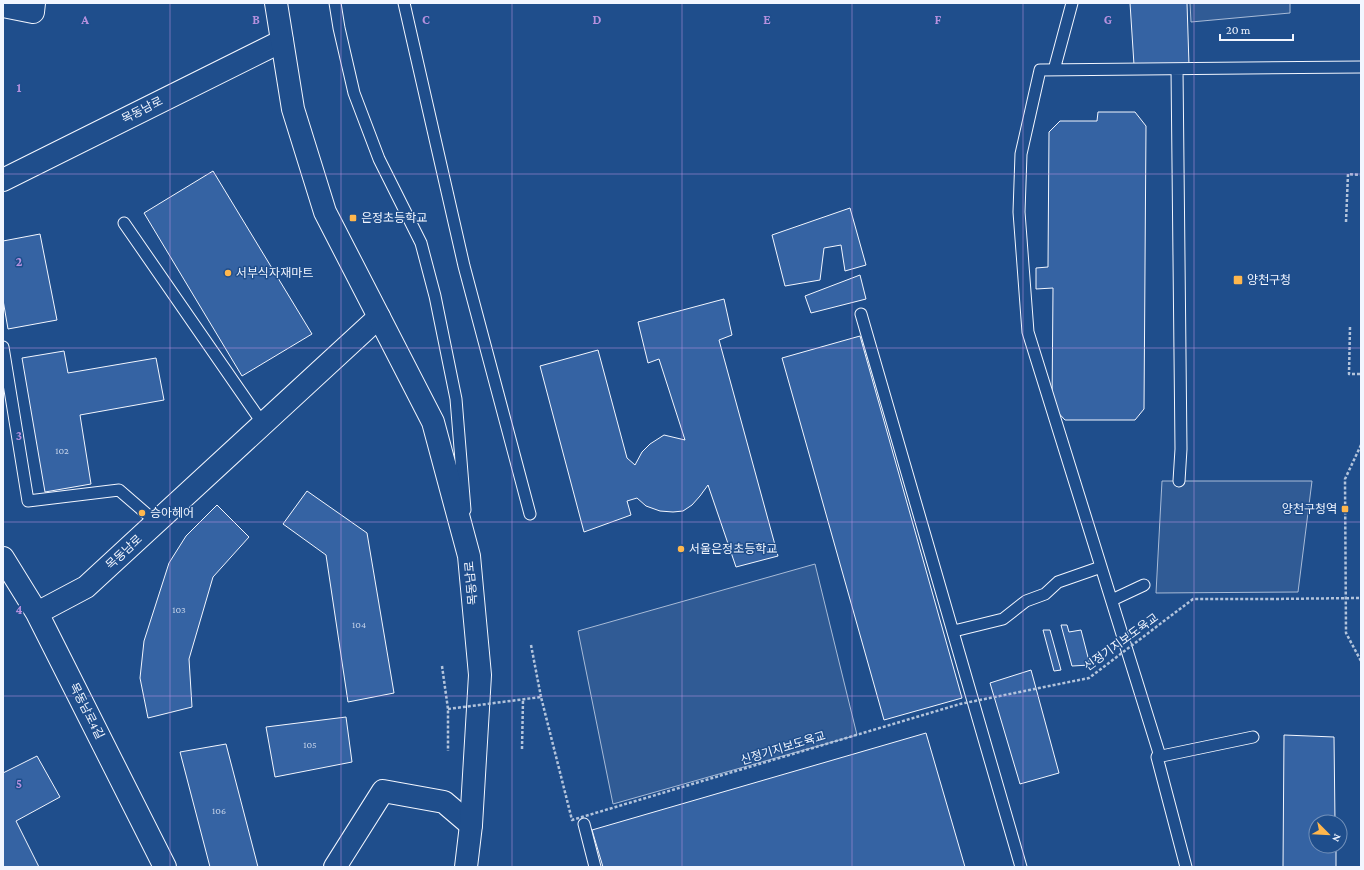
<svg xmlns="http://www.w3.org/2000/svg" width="1364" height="870" viewBox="0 0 1364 870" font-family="'Crimson Pro','Noto Sans KR',serif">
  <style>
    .built { fill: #305b95; stroke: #a8bbd7 }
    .building { fill: #3563a3; stroke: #f2f6ff }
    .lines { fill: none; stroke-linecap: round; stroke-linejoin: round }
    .service-casing { stroke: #f2f6ff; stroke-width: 13 }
    .minor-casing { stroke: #f2f6ff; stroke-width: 24 }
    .secondary-casing { stroke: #f2f6ff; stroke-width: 24 }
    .path { stroke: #b3c4dc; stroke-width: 2.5; stroke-dasharray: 3 2; stroke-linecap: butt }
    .service { stroke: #1f4e8c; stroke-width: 11 }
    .minor { stroke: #1f4e8c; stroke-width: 22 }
    .secondary { stroke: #1f4e8c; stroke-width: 22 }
    .path-bridge { stroke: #b3c4dc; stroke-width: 2.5; stroke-dasharray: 3 2; stroke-linecap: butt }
    .grid { fill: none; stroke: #b691df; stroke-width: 1; stroke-opacity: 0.55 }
    .poi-dot { fill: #ffb74d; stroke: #1f4e8c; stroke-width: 1.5 }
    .labels { text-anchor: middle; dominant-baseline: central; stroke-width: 3; stroke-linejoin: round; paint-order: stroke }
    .number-label { font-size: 10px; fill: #c3d1e8 }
    .street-label { font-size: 12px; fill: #f2f6ff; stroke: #1f4e8c }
    .poi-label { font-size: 12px; fill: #f2f6ff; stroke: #1f4e8c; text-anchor: start }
    .grid-label { font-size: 13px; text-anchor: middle; font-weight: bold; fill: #b691df; stroke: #1f4e8c; stroke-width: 3; stroke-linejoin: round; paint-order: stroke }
  </style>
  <rect width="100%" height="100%" fill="#1f4e8c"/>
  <path class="built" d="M1190,3H1290V13L1191,22Z
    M1162,481H1312L1298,592L1156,593Z
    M815,564L857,735L613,804L578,631Z"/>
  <path class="building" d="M1130,3H1187L1189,65H1134Z
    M1098,112H1135L1146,126L1144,409L1135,420H1065L1052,406L1053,288L1036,289V268L1048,267L1049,132L1060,121H1097Z
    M213,171L312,334L242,376L144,213Z
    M850,208L866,265L845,271L841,245L824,248L820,280L785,286L772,235Z
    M40,234L57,320L8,329L3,300V241Z
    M860,275L866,299L811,313L805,296Z
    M724,299L732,335L719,340L778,556L736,567L708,485L700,496L692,505L683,511L673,512L660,511L646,506L637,498L627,501L631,515L584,532L540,366L598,350L627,458L635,465L642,452L650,444L664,435L685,440L659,359L648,363L638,322Z
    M860,336L962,698L884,720L782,358Z
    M64,351L68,373L156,358L164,400L80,415L91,484L45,492L22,358Z
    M307,491L367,533L394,693L348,702L326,555L283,524Z
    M217,505L249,537L213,577L189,659L192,707L148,718L140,678L144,641L169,563L186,536Z
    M1061,625H1067L1069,632L1081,630L1090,665L1072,666Z
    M1043,630H1050L1061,670L1054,671Z
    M1031,670L1059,773L1020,784L990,683Z
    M346,717L352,762L275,777L266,727Z
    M926,733L965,867H603L592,830Z
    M1284,735L1334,737L1335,822H1316V846H1336V867H1283Z
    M226,744L258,867H210L180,752Z
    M37,756L60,797L16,821L39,867H3V773Z"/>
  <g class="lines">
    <defs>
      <path id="service" d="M335,3L339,28L354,93L379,159L421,243L435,296L456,399L465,510
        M404,3L464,266L530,514
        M1177,69L1181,449L1179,481
        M1054,70L1072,3
        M124,223L263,424
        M861,314L1021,867
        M3,347L28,501L119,490L156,522
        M1112,600L1144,585
        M954,631L1003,619L1026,601L1045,594L1058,582L1101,567
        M1157,757L1253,737
        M584,824L595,867
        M1186,867L1157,757L1159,753L1028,332L1019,212L1021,154L1040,70L1361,67"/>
      <path id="minor" d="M3,6L33,12L34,3
        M3,180L282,41
        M3,558L37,613L165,867
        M37,613L86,587L379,317
        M335,867L383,791L444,802L471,825"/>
      <path id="secondary" d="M276,3L293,109L325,212L433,422L469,556L480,675L471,825L466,867"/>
    </defs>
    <use href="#service" class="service-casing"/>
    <use href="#minor" class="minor-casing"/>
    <use href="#secondary" class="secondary-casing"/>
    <path class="path" d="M1346,222L1348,174L1361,175
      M1350,327L1349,374H1361
      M1361,445L1345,479L1346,633L1361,661
      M1271,599L1361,598
      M531,645L541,697
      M442,666L448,709V751
      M522,749L523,699"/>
    <use href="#service" class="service"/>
    <use href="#minor" class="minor"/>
    <use href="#secondary" class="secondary"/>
    <path class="path-bridge" d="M448,709L541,697L572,820L960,704L1089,678L1193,599H1271"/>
  </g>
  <path class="grid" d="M170,3V867M341,3V867M512,3V867M682,3V867M852,3V867M1023,3V867M1194,3V867M3,174H1361M3,348H1361M3,522H1361M3,696H1361"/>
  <g class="poi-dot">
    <rect x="349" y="214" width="8" height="8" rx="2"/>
    <circle cx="228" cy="273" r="4"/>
    <rect x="1233" y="275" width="10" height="10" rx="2"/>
    <rect x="1341" y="505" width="8" height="8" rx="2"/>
    <circle cx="142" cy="513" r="4"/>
    <circle cx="681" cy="549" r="4"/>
  </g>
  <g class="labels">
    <g class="number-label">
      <text x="62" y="450">102</text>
      <text x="179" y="609">103</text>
      <text x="359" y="624">104</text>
      <text x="310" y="744">105</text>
      <text x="219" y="810">106</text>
    </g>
    <g class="street-label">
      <text transform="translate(142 110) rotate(-27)">목동남로</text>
      <text transform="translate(124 552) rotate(-43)">목동남로</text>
      <text transform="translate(471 583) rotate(-95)">목동남로</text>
      <text transform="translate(1121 642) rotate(-36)">신정기지보도육교</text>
      <text transform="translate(87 711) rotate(63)">목동남로4길</text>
      <text transform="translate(783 748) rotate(-17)">신정기지보도육교</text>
    </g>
    <g class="poi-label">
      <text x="361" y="218">은정초등학교</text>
      <text x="236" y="273">서부식자재마트</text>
      <text x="1247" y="280">양천구청</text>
      <text x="1337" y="509" text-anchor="end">양천구청역</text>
      <text x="150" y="513">승아헤어</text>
      <text x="689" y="549">서울은정초등학교</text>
    </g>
  </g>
  <g class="grid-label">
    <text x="85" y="24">A</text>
    <text x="256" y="24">B</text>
    <text x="426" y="24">C</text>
    <text x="597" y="24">D</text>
    <text x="767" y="24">E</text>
    <text x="938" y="24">F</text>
    <text x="1108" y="24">G</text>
    <text x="19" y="92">1</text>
    <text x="19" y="266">2</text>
    <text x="19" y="440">3</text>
    <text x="19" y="614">4</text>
    <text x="19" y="788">5</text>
  </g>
  <rect width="1364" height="870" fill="none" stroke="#f2f6ff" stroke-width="8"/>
  <g transform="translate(1328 834) rotate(114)"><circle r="19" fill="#1f4e8c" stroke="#7391ba"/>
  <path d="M0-3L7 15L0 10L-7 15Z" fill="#ffb74d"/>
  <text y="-6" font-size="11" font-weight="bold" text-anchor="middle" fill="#f2f6ff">N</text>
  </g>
  <path d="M1220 34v6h73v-6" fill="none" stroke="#f2f6ff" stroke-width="2"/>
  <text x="1226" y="34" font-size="12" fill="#f2f6ff" stroke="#1f4e8c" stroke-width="3" paint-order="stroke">20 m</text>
</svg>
